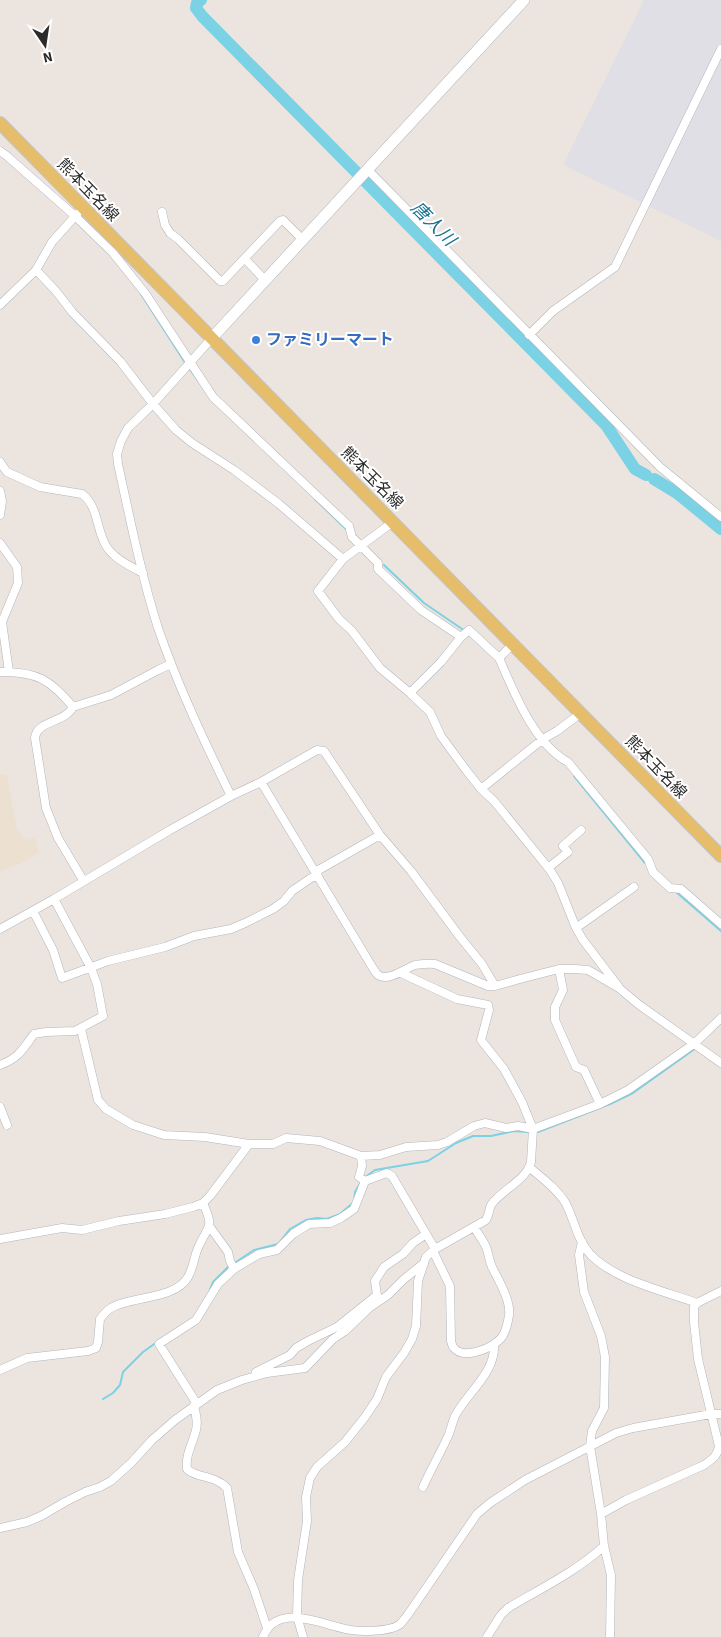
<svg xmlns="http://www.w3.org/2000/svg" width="721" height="1637" viewBox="0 0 721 1637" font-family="'Source Sans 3','Noto Sans JP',sans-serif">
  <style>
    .industrial { fill: #e0dfe5 }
    .education { fill: #ece0d0 }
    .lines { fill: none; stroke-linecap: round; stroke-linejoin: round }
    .stream { stroke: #7bd2e4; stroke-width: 2 }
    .river { stroke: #7bd2e4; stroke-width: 12 }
    .street-casing { stroke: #b2b5bd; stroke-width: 9 }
    .secondary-casing { stroke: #b2b5bd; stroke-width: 12 }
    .primary-casing { stroke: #c4c4c4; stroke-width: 14 }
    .street { stroke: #fff; stroke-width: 8 }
    .secondary { stroke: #fff; stroke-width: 11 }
    .primary { stroke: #e5bd6b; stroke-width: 12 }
    .shop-dot { fill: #3f7fe0; stroke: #fff; stroke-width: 2 }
    .labels { text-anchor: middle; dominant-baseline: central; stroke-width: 4; stroke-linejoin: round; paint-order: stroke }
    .street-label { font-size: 16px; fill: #2b2b2b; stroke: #fff }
    .shop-label { font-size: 16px; font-weight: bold; fill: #366cbe; stroke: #fff; text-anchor: start }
    .water-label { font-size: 18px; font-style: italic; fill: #197391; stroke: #fff }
  </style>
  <rect width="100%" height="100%" fill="#ece5df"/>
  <path class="industrial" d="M644,0H721V241L563,165Z"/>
  <path class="education" d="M0,774L7,775L17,829L24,840L35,838L39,853L20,864L0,871Z"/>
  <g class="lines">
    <path class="stream" d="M141,294L186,364
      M189,368L202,386
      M315,499L347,530
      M384,565L424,603L465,631
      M518,707L523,716
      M574,776L645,863
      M676,892L721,931
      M538,1132L610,1104L633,1093L696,1048
      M364,1178L375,1170L428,1161L456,1143L473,1136H491L514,1131L528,1132
      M233,1264L254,1250L278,1244L290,1229L306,1220L317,1218L327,1219L340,1214L354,1202L355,1192L361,1182
      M209,1292L213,1282L229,1266
      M103,1399L113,1393L120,1385L123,1372L143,1352L157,1342"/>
    <path class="river" d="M201,0L197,3L196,8L202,16L606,425L635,469L646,475
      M654,479L677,493L721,529"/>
    <defs>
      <path id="street" d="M0,151L7,156L75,216L113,253L145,293L213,397L349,526L352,537L378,563V569L421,610L461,637L469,630L499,658C514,692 534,744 568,762L648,859L653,872L670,888L681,889L721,924
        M368,170L660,467L721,517
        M162,212L165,225L170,233L178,239L220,281H223L280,221L283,220L303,240
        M245,259L265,280
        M36,270L55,290L73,313L120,361L153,404L176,430L192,443L234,470L279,504L343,559
        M0,305L36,270L52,242L77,214
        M529,335L553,311L615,267L721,49
        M211,339L153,404L128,428L121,441L117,454L118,464C130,519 141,574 158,628C178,686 204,741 231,796
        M0,462L7,472L40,487L82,494C98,506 96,527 105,544C112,558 130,566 143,573
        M0,491L2,501L0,515
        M393,522L343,559L318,591L339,619L352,631L380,668L410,693L430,712L441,736L466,770L481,789L494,801L550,870L558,883L576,928L583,940L618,986
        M0,543L17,567L18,583L2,622L9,672
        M499,658L513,644
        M0,672C36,671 51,680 73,707
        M410,693L441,662L461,637
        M261,782L371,965C373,968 375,972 378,975C388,982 406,968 415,965C422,964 428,963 435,964L488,986H495L520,979L559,969H575L588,970L619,988L638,1004L721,1063
        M481,789L543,739L557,731L581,713
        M548,868L568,852L563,846L581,830
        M315,872L380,835
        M83,880L58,838L46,808L35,738C37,720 65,723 73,707L111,695L158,670L171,664
        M33,911L53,950L62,978L108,961L165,947L194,936L231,929L245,923L273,909L284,901L292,891L311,878L318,876
        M576,928L634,887
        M0,929L54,899L170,830L231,796L261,782L317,750L324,751L380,835L411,871L460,937L482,964L495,986
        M559,969L563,990L555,1007V1020L576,1067L584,1070L600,1104
        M81,1029L98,1100L106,1109L133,1125L164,1135L205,1137L249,1144H273L286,1138L320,1141L361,1156L380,1155L406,1147L438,1145L447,1142L474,1126L485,1123L506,1128L518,1126L533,1129L600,1104L628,1090L695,1043L721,1018
        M0,1065C19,1058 23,1049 34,1034L46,1032L75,1031L103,1016L97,984L91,968L54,899
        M0,1107L7,1125
        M361,1156L362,1166L359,1177L365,1181
        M529,1167C542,1178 556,1188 565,1202C574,1218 577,1240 590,1254C614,1280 664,1291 697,1303
        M365,1181L387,1173L392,1176L435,1249
        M210,1227L228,1252L230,1261L234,1269
        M0,1239L62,1228L82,1230L119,1221L165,1214L193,1207L203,1203L210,1196L249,1144
        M582,1242L579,1255L584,1292L601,1336L605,1357L604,1408L592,1431L590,1446L601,1514L604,1546L611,1575L610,1637
        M433,1251L450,1286L451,1341C452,1344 452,1346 454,1348C464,1360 494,1348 502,1337C506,1331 508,1322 509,1315C511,1301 499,1281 493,1269C489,1262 489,1254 486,1247C483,1240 478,1234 474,1227
        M0,1370L27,1358L88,1351L96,1348L98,1342L100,1319C103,1315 106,1311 111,1308C130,1296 175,1300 188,1277C193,1269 194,1257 198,1248C208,1224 215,1230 203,1203
        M256,1372L290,1355L296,1348L308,1341L337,1327L377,1295L375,1281L384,1267L403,1254L413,1243L426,1234
        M197,1404L159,1344L196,1320L218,1284L234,1269L259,1254L277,1250L293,1234L309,1224L330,1223L341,1218L354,1209L365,1181
        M194,1406C196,1414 198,1422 196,1430C193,1443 185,1455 187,1469C195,1478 215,1475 227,1488L238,1552L254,1589L267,1628
        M423,1487C431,1469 441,1452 449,1434C451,1428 453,1421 455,1416C467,1393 496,1372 494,1345
        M601,1514L626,1500L704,1465C711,1460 718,1456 719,1446L698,1359L694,1322V1307L697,1303L721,1291
        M0,1528L27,1522L41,1516L65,1502L85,1492L100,1487L111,1481L131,1463L152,1440L175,1420L217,1390L242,1380L267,1373L305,1368L333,1339L345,1331L369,1308L388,1295L403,1280L424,1263
        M263,1637C277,1602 320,1624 346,1629C357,1632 389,1632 399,1625C402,1623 404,1619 407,1616L477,1514L490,1503L525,1480L616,1433L633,1428L711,1414H721
        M303,1637L297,1616L298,1580L307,1521L306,1497L310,1478L317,1467L345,1442L365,1417L377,1399L386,1377L404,1353L412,1339L416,1326L418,1281L426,1257L435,1249L486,1220C489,1215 489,1209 491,1205C501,1190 527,1180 531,1162L533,1129L522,1102L504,1069L481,1040L489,1010L488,1005L457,999L401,973
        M487,1637L501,1615L508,1608C540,1589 577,1571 604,1546"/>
      <path id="secondary" d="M211,339L524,0"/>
      <path id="primary" d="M0,123L721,856"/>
    </defs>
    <use href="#street" class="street-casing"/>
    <use href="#secondary" class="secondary-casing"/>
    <use href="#primary" class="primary-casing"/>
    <use href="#street" class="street"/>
    <use href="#secondary" class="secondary"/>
    <use href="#primary" class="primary"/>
  </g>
  <circle class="shop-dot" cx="256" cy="340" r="5"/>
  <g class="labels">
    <g class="street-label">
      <text transform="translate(88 190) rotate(46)">熊本玉名線</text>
      <text transform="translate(372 478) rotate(45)">熊本玉名線</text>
      <text transform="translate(656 767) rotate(46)">熊本玉名線</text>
    </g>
    <g class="shop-label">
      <text x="266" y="340">ファミリーマート</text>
    </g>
    <g class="water-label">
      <text transform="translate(433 224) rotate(45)">唐人川</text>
    </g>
  </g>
  <g transform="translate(45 45) rotate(167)" stroke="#ffffff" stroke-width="4" paint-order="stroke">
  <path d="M0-4L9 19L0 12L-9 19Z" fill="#2b2b2b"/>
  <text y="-8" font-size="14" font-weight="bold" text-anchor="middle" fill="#2b2b2b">N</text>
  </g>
</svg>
